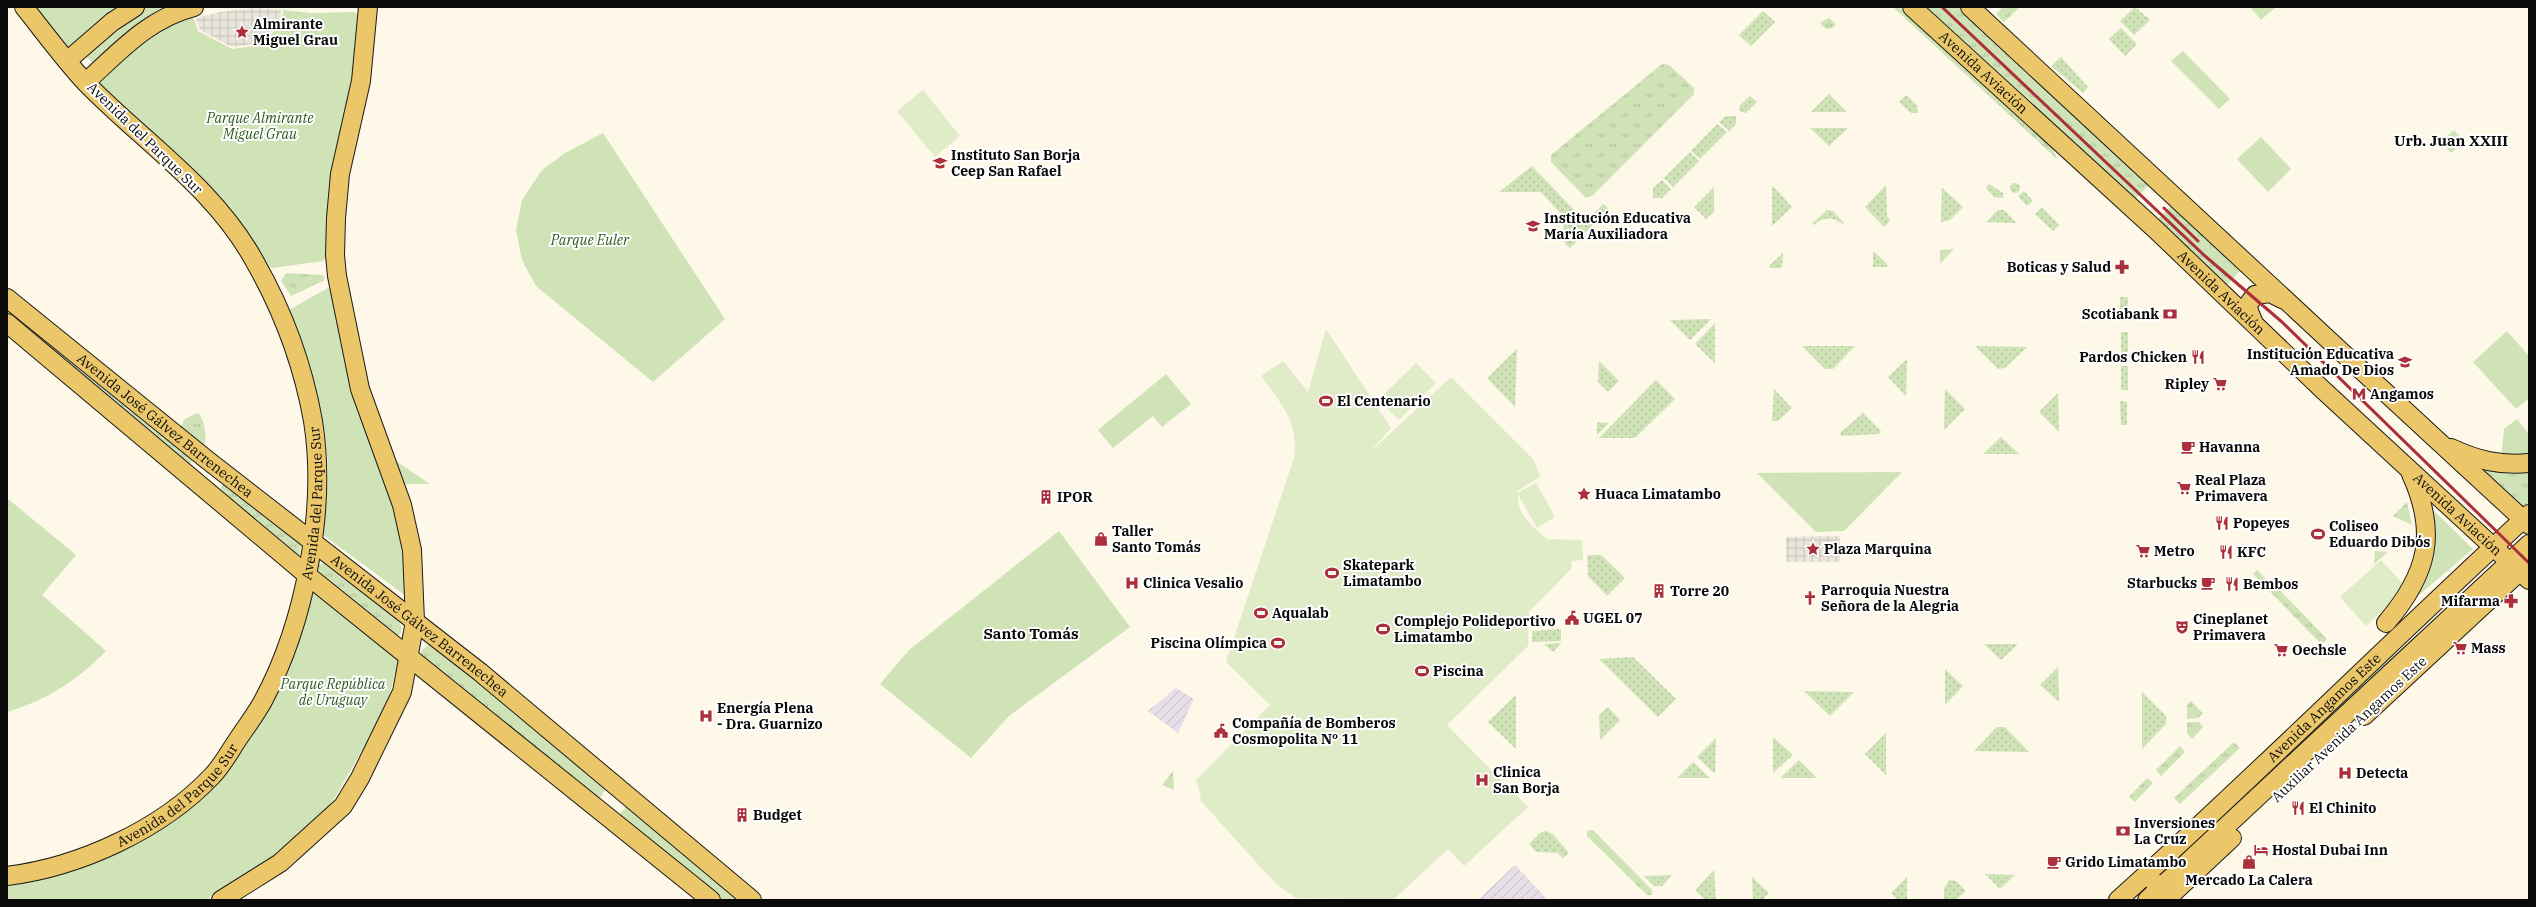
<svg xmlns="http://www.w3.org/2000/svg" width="2536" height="907" viewBox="0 0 2536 907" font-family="'IBM Plex Serif',serif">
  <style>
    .industrial { fill: url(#industrial-furrows) }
    .grass { fill: url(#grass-tufts) }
    .park { fill: #cfe3b6 }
    .garden { fill: url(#garden-dots) }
    .pitch { fill: #e0ebc7 }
    .plaza { fill: url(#plaza-grid) }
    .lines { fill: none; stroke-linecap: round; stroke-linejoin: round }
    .major-casing { stroke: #1b1b1b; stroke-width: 20 }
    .major { stroke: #ebc76a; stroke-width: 18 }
    .rail { stroke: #ab303b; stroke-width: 3 }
    .labels { text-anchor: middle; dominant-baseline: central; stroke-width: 4; stroke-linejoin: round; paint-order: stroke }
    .poi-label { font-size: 14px; font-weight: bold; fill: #0a0a0a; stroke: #fff; text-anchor: start }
    .street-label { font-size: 14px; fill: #0a0a0a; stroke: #fff }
    .park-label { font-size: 14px; font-style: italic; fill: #2f5a21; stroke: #fff }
    .neighbourhood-label { font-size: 15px; font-weight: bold; fill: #0a0a0a; stroke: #fff }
  </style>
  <defs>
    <pattern id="industrial-furrows" width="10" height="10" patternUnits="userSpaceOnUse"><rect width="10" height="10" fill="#e7dee8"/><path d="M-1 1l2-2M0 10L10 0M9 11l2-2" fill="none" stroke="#c5bdc6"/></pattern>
    <pattern id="grass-tufts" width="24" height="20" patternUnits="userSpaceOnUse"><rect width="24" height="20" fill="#cfe3b6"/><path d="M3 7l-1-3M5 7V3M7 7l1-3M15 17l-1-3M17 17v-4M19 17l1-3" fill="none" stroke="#b0c19b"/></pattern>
    <pattern id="garden-dots" width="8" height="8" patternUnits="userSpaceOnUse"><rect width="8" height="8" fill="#cfe3b6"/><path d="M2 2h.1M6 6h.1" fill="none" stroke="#b0c19b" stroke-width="1.8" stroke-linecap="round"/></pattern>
    <pattern id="plaza-grid" width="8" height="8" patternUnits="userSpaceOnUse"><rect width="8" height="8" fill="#eae5da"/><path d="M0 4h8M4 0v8" fill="none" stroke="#c7c3ba"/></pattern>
  </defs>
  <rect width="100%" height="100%" fill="#fdf8e8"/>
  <path class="industrial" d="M1176,688L1194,699L1178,733L1148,711Z
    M1515,865L1548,900H1478Z"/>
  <path class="grass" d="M1893,7H1899L2051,145L2057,159Z
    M1923,7H1960L2153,181L2133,201Z
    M2003,7H2020L2004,22L1996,14Z
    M1829,18L1836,24L1832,28L1826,29L1820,23Z
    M1662,64L1669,65L1694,88V94L1592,196L1586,198L1551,162V155Z
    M2454,130L2464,142L2451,153L2441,141Z
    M2173,204L2241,270L2224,288L2156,221Z
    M1954,249L1942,262L1940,263V250Z
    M286,273L323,275L325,280L291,296L281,281Z
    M7,304L191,454L192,461L189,465L7,318Z
    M197,413C204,415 208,440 204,446L180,428L185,419Z
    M2475,466L2529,470V506L2522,512Z
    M224,482L301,543L299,558L219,492Z
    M2407,502L2412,525L2393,516Z
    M2375,551L2388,552L2374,564Z
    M323,563L399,621L402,629L400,634L393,636L317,573L315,568Z
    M2257,570L2268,581L2270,580L2327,639L2322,645L2253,574Z
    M2480,577L2485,581L2177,865L2171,858Z
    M430,644L594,776L605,790L600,798L596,799L420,657L422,650Z
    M2191,701L2203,713L2198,718L2187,719V705Z
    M2187,722H2199L2203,727L2192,739L2187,733Z
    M2234,742L2240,748L2180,804L2174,798Z
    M2180,746L2185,752L2161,776L2156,770Z
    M1173,771L1174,790L1162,785Z
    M2147,778L2153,783L2135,802L2129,797Z
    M627,807L739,900H719L618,815Z
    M1593,830L1652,890V895H1647L1587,836V831Z"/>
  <path class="park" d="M35,7H126L69,51Z
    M146,7H171L97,64L91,62L86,55L125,20Z
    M2250,7H2276L2261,20Z
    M283,10L312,13L355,12L358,15L356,70L329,195L328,255L323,261L272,268L265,265L95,84L149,32L190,17L194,19L198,31L232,49L262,45L282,22Z
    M2183,51L2230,99L2219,109L2171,61Z
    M603,133L725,319L653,382L536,286L522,260L516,230L522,200L542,170L565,153Z
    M2261,137L2291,169L2268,192L2237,159Z
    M328,288L333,293L406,540V596L322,534C324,514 328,493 328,473C328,418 308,361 287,311Z
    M2507,331L2529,356V398L2516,409L2473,362Z
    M1166,374L1191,404L1162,427L1153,416L1113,448L1098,430Z
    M2517,419L2529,434V458L2501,459L2504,429Z
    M396,461L430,484H403L395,464Z
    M1902,472L1844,531L1816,532L1757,473Z
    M7,498L76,555L42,595L106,651C75,682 49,699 7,712Z
    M2429,506L2473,549L2412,601Z
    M1059,531L1130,627L1009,716L971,758L880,684L909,650Z
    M312,585L399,657L386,710L328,809L271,863L206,900H7V881L88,866L132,844L215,783Z"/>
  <path class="garden" d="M2135,7L2150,20L2134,35L2120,21Z
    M1763,11L1775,22L1751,46L1739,35Z
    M2121,28L2137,44L2125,56L2109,39Z
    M2061,57L2088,87L2083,93L2051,66Z
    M1829,94L1847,112H1811Z
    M1906,95L1917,105L1918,113H1911L1899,102Z
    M1750,96L1757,102L1746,113L1739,111L1740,105Z
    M1726,116H1736V124L1729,131L1719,122Z
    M1717,124L1727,132L1700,159L1691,151Z
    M1810,128H1848L1829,146Z
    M1690,152L1699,161L1673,187L1664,178Z
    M1532,166L1579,215L1593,214L1603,204L1609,209L1570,248L1565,244L1562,215L1541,192H1499Z
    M1662,180L1671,189L1662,198H1653V188Z
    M2010 188a5 5 0 1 1 10 0a5 5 0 1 1-10 0Z
    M1989,184L2003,193V198L1994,197L1986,188Z
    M1772,185L1792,207L1772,226Z
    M1886,185L1887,216L1890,220L1884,227L1865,207Z
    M1714,187V212L1706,219L1694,207Z
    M1942,188L1963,207L1950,220L1941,222Z
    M2024,191L2033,201L2027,206L2018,196Z
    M2042,207L2059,225L2053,231L2035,214Z
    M1827,210L1833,211L1844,223L1842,224C1832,216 1823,217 1814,225L1812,224Z
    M1998,210H2004L2016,223L1986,222Z
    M1873,251L1887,264L1888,267H1873Z
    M1783,253L1782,268H1770V265Z
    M2120,297H2128V321H2120Z
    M1711,319L1690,340L1670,320Z
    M1715,323V363L1695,344Z
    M2121,332H2128V355H2121Z
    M1802,346H1855L1833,369H1825Z
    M1975,346L2026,347H2027L2005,368L1998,369Z
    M1517,349L1515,407L1487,378Z
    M1907,359L1906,396L1888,377Z
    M1599,361L1619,381L1608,392L1598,382Z
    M2121,366H2128V390H2121Z
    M1656,380L1675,399L1635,438H1599Z
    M1774,389L1792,408L1778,421H1772Z
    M1945,389L1965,409L1944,430Z
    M2058,393L2059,432L2039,412Z
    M2120,401L2127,402V425H2121Z
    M1863,413L1881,431L1879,434L1842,436L1840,433Z
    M1597,422L1609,423L1597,435Z
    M2001,437L2019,454H1983Z
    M1587,555H1601L1625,578L1607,596L1588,576Z
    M1561,629V641L1532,642V631Z
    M1561,643L1553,652L1544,644Z
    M1984,644H2018L2001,660Z
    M1633,657L1676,699L1658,717L1599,659Z
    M2058,667L2059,702L2040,685Z
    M1945,669L1963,686L1945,705Z
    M1804,691L1854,692L1830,716Z
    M2142,692L2166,716V724L2142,749Z
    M1516,695V749L1488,722Z
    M1608,707L1620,720L1600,740L1599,715Z
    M1997,727H2005L2029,752L1974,751Z
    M1886,733V775L1865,754Z
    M1773,737L1793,755L1773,773Z
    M1716,738L1715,774L1697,757Z
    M1799,760L1817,778H1780Z
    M1693,762L1710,778H1677Z
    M1546,831L1553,834L1569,853L1563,858L1558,853L1536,852L1529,844L1541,832Z
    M1714,870L1716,900H1705L1695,890Z
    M1985,874L2015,875L2000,889Z
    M1672,875L1662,886H1654L1644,876Z
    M1752,877L1769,893L1762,900H1753Z
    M1907,877V900H1898L1891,893Z
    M1949,880L1956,881L1966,891L1956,900H1944V889Z"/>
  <path class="pitch" d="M923,90L960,136L935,157L897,111Z
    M1326,329L1391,428L1368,454L1451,377L1534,460L1540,477L1517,491V493L1536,483L1555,517L1537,528L1518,494C1516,515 1533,526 1547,539L1582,540L1583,560L1572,561L1571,569L1529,612L1528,646L1447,725L1528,807L1464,866L1448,849L1393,900L1296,898L1275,883L1199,799L1201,796L1196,780L1270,705L1226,662L1294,458C1299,421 1282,405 1261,376L1283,361L1308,392Z
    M1416,363L1436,383L1399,420L1378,400Z
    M2381,560L2405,586L2392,598L2394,600L2366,626L2340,597Z"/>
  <path class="plaza" d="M255,8L281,10V21L261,43L232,47L200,30L196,18L220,12Z
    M1840,536V562H1786V537Z"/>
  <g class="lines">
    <defs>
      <g id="major">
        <path id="s1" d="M1912,7L2155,229L2322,389L2529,580"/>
        <path d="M1970,7C2157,180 2342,353 2529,525"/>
        <path d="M67,61L112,22L135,7"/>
        <path d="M86,82C119,52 149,18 194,7"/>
        <path id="s2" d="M7,298L206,459L480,672L752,900"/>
        <path d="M2253,321L2247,306L2255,295L2270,293L2282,299"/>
        <path d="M7,323L307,575L711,900"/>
        <path d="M2451,448C2477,460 2500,466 2529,463"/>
        <path d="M2386,623C2428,574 2438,533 2411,474"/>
        <path d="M2364,716L2529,563"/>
        <path id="s3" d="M7,876C79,867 161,830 212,776C222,766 230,751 238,739C246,727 256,714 263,701C305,623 327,509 313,421C303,365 283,311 255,262C215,188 142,141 85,82C63,58 44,32 24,7"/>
        <path d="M2154,882L2170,896L2232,838"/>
        <path d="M221,900L280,863L343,806L360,778L402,692L415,621L412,550L402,505L360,389L337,276L335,255L336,218L340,174L361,81L368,7"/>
        <path id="s4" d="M2118,900C2258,774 2391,641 2529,514"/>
        <path d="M2147,900L2529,544"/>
      </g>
    </defs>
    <use href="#major" class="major-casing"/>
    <use href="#major" class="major"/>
    <path class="rail" d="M1942,7L2205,256L2282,322L2529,563
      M2164,208L2198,241"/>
  </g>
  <defs>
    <symbol id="sight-bare" viewBox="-9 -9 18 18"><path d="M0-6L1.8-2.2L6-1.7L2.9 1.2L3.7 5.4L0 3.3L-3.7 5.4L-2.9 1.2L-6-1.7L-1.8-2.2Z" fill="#ab303b" stroke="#fff" stroke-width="2.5" paint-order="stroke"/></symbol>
    <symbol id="school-bare" viewBox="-9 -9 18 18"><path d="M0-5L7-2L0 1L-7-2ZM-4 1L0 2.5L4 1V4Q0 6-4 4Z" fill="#ab303b" stroke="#fff" stroke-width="2.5" paint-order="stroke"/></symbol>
    <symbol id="pharmacy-bare" viewBox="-9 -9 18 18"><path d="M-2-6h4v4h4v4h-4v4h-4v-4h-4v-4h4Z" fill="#ab303b" stroke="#fff" stroke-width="2.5" paint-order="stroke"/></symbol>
    <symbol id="bank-bare" viewBox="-9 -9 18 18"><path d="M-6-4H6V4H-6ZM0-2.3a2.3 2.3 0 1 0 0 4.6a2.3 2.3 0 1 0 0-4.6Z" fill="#ab303b" stroke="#fff" stroke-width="2.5" paint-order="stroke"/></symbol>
    <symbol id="restaurant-bare" viewBox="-9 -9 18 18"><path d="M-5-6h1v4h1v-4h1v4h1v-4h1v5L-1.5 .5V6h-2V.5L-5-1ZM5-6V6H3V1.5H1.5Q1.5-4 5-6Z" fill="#ab303b" stroke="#fff" stroke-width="2.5" paint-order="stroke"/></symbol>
    <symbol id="supermarket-bare" viewBox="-9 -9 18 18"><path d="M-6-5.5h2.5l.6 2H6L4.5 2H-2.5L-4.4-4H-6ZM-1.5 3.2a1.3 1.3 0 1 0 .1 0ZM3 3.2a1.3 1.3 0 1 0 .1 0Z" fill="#ab303b" stroke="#fff" stroke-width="2.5" paint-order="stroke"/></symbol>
    <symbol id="metro-bare" viewBox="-9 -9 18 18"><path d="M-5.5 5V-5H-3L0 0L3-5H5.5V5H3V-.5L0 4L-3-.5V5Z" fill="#ab303b" stroke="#fff" stroke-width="2.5" paint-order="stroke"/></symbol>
    <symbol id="stadium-bare" viewBox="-9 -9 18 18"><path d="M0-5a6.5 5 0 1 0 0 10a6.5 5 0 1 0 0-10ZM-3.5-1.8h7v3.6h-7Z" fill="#ab303b" stroke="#fff" stroke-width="2.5" paint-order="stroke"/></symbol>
    <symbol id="cafe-bare" viewBox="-9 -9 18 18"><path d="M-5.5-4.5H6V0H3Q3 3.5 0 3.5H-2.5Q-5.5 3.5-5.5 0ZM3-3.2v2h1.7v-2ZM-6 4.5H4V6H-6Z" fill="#ab303b" stroke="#fff" stroke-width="2.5" paint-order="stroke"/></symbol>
    <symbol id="building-bare" viewBox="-9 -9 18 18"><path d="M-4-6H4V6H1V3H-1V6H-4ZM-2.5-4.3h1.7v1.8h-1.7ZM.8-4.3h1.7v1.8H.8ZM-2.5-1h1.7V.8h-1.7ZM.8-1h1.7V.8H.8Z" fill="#ab303b" stroke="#fff" stroke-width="2.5" paint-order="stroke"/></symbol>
    <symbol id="shop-bare" viewBox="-9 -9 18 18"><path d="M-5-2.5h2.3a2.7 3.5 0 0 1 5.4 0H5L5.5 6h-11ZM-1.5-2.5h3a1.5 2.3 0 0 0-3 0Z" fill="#ab303b" stroke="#fff" stroke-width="2.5" paint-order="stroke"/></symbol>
    <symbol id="hospital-bare" viewBox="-9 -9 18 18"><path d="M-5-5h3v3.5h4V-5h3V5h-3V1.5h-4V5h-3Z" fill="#ab303b" stroke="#fff" stroke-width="2.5" paint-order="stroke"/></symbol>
    <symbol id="church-bare" viewBox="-9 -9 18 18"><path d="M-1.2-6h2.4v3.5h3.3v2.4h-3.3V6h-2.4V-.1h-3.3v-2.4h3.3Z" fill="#ab303b" stroke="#fff" stroke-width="2.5" paint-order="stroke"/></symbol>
    <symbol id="civic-bare" viewBox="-9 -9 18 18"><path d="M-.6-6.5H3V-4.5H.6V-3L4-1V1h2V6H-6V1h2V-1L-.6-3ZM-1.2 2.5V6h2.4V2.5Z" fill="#ab303b" stroke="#fff" stroke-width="2.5" paint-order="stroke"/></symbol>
    <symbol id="theatre-bare" viewBox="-9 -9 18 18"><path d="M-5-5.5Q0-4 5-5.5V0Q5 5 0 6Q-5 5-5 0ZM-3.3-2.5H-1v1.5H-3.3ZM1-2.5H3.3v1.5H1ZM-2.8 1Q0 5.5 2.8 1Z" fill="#ab303b" stroke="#fff" stroke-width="2.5" paint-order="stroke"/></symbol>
    <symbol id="hotel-bare" viewBox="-9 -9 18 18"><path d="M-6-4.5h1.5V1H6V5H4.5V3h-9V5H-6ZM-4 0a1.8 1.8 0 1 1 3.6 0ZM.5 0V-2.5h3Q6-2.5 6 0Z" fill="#ab303b" stroke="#fff" stroke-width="2.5" paint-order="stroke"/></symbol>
  </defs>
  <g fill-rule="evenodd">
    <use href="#sight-bare" x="232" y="22" width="20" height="20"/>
    <use href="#school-bare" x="930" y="153" width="20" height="20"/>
    <use href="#school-bare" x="1523" y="216" width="20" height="20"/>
    <use href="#pharmacy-bare" x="2112" y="257" width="20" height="20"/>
    <use href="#bank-bare" x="2160" y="304" width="20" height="20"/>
    <use href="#restaurant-bare" x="2188" y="347" width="20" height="20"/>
    <use href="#school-bare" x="2395" y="352" width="20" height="20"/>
    <use href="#supermarket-bare" x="2210" y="374" width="20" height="20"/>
    <use href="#metro-bare" x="2349" y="384" width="20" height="20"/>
    <use href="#stadium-bare" x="1316" y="391" width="20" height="20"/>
    <use href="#cafe-bare" x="2178" y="437" width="20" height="20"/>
    <use href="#supermarket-bare" x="2174" y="478" width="20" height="20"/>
    <use href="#sight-bare" x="1574" y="484" width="20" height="20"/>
    <use href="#building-bare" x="1036" y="487" width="20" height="20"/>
    <use href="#restaurant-bare" x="2212" y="513" width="20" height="20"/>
    <use href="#stadium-bare" x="2308" y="524" width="20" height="20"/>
    <use href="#shop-bare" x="1091" y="529" width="20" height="20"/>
    <use href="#sight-bare" x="1803" y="539" width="20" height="20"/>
    <use href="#supermarket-bare" x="2133" y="541" width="20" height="20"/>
    <use href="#restaurant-bare" x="2216" y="542" width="20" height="20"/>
    <use href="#stadium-bare" x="1322" y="563" width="20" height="20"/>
    <use href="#hospital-bare" x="1122" y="573" width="20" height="20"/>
    <use href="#cafe-bare" x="2198" y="573" width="20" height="20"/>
    <use href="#restaurant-bare" x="2222" y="574" width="20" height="20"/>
    <use href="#building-bare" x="1649" y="581" width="20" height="20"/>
    <use href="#church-bare" x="1800" y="588" width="20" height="20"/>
    <use href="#pharmacy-bare" x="2501" y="591" width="20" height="20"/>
    <use href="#stadium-bare" x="1251" y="603" width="20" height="20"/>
    <use href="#civic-bare" x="1562" y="608" width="20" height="20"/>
    <use href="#theatre-bare" x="2172" y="617" width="20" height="20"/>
    <use href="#stadium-bare" x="1373" y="619" width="20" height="20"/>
    <use href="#stadium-bare" x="1268" y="633" width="20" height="20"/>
    <use href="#supermarket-bare" x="2450" y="638" width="20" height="20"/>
    <use href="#supermarket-bare" x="2271" y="640" width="20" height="20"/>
    <use href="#stadium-bare" x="1412" y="661" width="20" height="20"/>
    <use href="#hospital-bare" x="696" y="706" width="20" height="20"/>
    <use href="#civic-bare" x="1211" y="721" width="20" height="20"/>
    <use href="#hospital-bare" x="2335" y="763" width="20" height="20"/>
    <use href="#hospital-bare" x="1472" y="770" width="20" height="20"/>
    <use href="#restaurant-bare" x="2288" y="798" width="20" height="20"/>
    <use href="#building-bare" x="732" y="805" width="20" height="20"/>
    <use href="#bank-bare" x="2113" y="821" width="20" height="20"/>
    <use href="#hotel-bare" x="2251" y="840" width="20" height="20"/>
    <use href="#cafe-bare" x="2044" y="852" width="20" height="20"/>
    <use href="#shop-bare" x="2239" y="852" width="20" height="20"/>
  </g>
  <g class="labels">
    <g class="poi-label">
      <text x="253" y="24">Almirante<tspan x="253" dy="16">Miguel Grau</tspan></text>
      <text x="951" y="155">Instituto San Borja<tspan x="951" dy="16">Ceep San Rafael</tspan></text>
      <text x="1544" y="218">Institución Educativa<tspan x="1544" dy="16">María Auxiliadora</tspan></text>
      <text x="2111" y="267" text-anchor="end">Boticas y Salud</text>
      <text x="2159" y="314" text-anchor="end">Scotiabank</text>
      <text x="2394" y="354" text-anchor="end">Institución Educativa<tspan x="2394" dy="16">Amado De Dios</tspan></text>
      <text x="2187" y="357" text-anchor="end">Pardos Chicken</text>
      <text x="2209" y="384" text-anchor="end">Ripley</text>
      <text x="2370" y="394">Angamos</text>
      <text x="1337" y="401">El Centenario</text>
      <text x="2199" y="447">Havanna</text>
      <text x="2195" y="480">Real Plaza<tspan x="2195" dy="16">Primavera</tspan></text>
      <text x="1595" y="494">Huaca Limatambo</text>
      <text x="1057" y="497">IPOR</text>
      <text x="2233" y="523">Popeyes</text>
      <text x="2329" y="526">Coliseo<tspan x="2329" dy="16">Eduardo Dibós</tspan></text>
      <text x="1112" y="531">Taller<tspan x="1112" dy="16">Santo Tomás</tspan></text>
      <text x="1824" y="549">Plaza Marquina</text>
      <text x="2154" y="551">Metro</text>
      <text x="2237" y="552">KFC</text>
      <text x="1343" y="565">Skatepark<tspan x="1343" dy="16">Limatambo</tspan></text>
      <text x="1143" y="583">Clinica Vesalio</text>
      <text x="2197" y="583" text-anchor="end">Starbucks</text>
      <text x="2243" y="584">Bembos</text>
      <text x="1821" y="590">Parroquia Nuestra<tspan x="1821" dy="16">Señora de la Alegria</tspan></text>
      <text x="1670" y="591">Torre 20</text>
      <text x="2500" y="601" text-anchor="end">Mifarma</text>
      <text x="1272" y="613">Aqualab</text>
      <text x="1583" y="618">UGEL 07</text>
      <text x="2193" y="619">Cineplanet<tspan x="2193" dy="16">Primavera</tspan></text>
      <text x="1394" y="621">Complejo Polideportivo<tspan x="1394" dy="16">Limatambo</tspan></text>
      <text x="1267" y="643" text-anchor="end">Piscina Olímpica</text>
      <text x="2471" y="648">Mass</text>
      <text x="2292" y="650">Oechsle</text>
      <text x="1433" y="671">Piscina</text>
      <text x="717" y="708">Energía Plena<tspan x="717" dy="16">- Dra. Guarnizo</tspan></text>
      <text x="1232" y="723">Compañía de Bomberos<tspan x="1232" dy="16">Cosmopolita Nº 11</tspan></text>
      <text x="1493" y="772">Clinica<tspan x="1493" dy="16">San Borja</tspan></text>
      <text x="2356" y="773">Detecta</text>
      <text x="2309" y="808">El Chinito</text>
      <text x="753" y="815">Budget</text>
      <text x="2134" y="823">Inversiones<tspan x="2134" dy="16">La Cruz</tspan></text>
      <text x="2272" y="850">Hostal Dubai Inn</text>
      <text x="2065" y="862">Grido Limatambo</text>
      <text x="2249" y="880" text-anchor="middle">Mercado La Calera</text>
    </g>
    <g class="street-label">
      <text stroke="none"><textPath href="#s1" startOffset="97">Avenida Aviación</textPath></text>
      <text transform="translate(145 138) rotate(44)">Avenida del Parque Sur</text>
      <text stroke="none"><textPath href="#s1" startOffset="421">Avenida Aviación</textPath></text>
      <text stroke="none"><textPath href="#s2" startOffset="203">Avenida José Gálvez Barrenechea</textPath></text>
      <text stroke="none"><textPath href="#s3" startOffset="529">Avenida del Parque Sur</textPath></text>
      <text stroke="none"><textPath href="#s1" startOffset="745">Avenida Aviación</textPath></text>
      <text stroke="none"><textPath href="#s2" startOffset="527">Avenida José Gálvez Barrenechea</textPath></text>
      <text stroke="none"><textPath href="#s4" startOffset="282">Avenida Angamos Este</textPath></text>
      <text transform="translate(2349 729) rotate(-43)">Auxiliar Avenida Angamos Este</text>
      <text stroke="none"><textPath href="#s3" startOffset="193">Avenida del Parque Sur</textPath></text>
    </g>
    <g class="park-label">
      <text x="260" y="118">Parque Almirante<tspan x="260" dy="16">Miguel Grau</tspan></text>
      <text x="590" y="240">Parque Euler</text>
      <text x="333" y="684">Parque República<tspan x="333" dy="16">de Uruguay</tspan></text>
    </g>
    <g class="neighbourhood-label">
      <text x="2451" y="140">Urb. Juan XXIII</text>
      <text x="1031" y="633">Santo Tomás</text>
    </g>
  </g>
  <rect width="2536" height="907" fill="none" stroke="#0a0a0a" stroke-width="16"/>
</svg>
